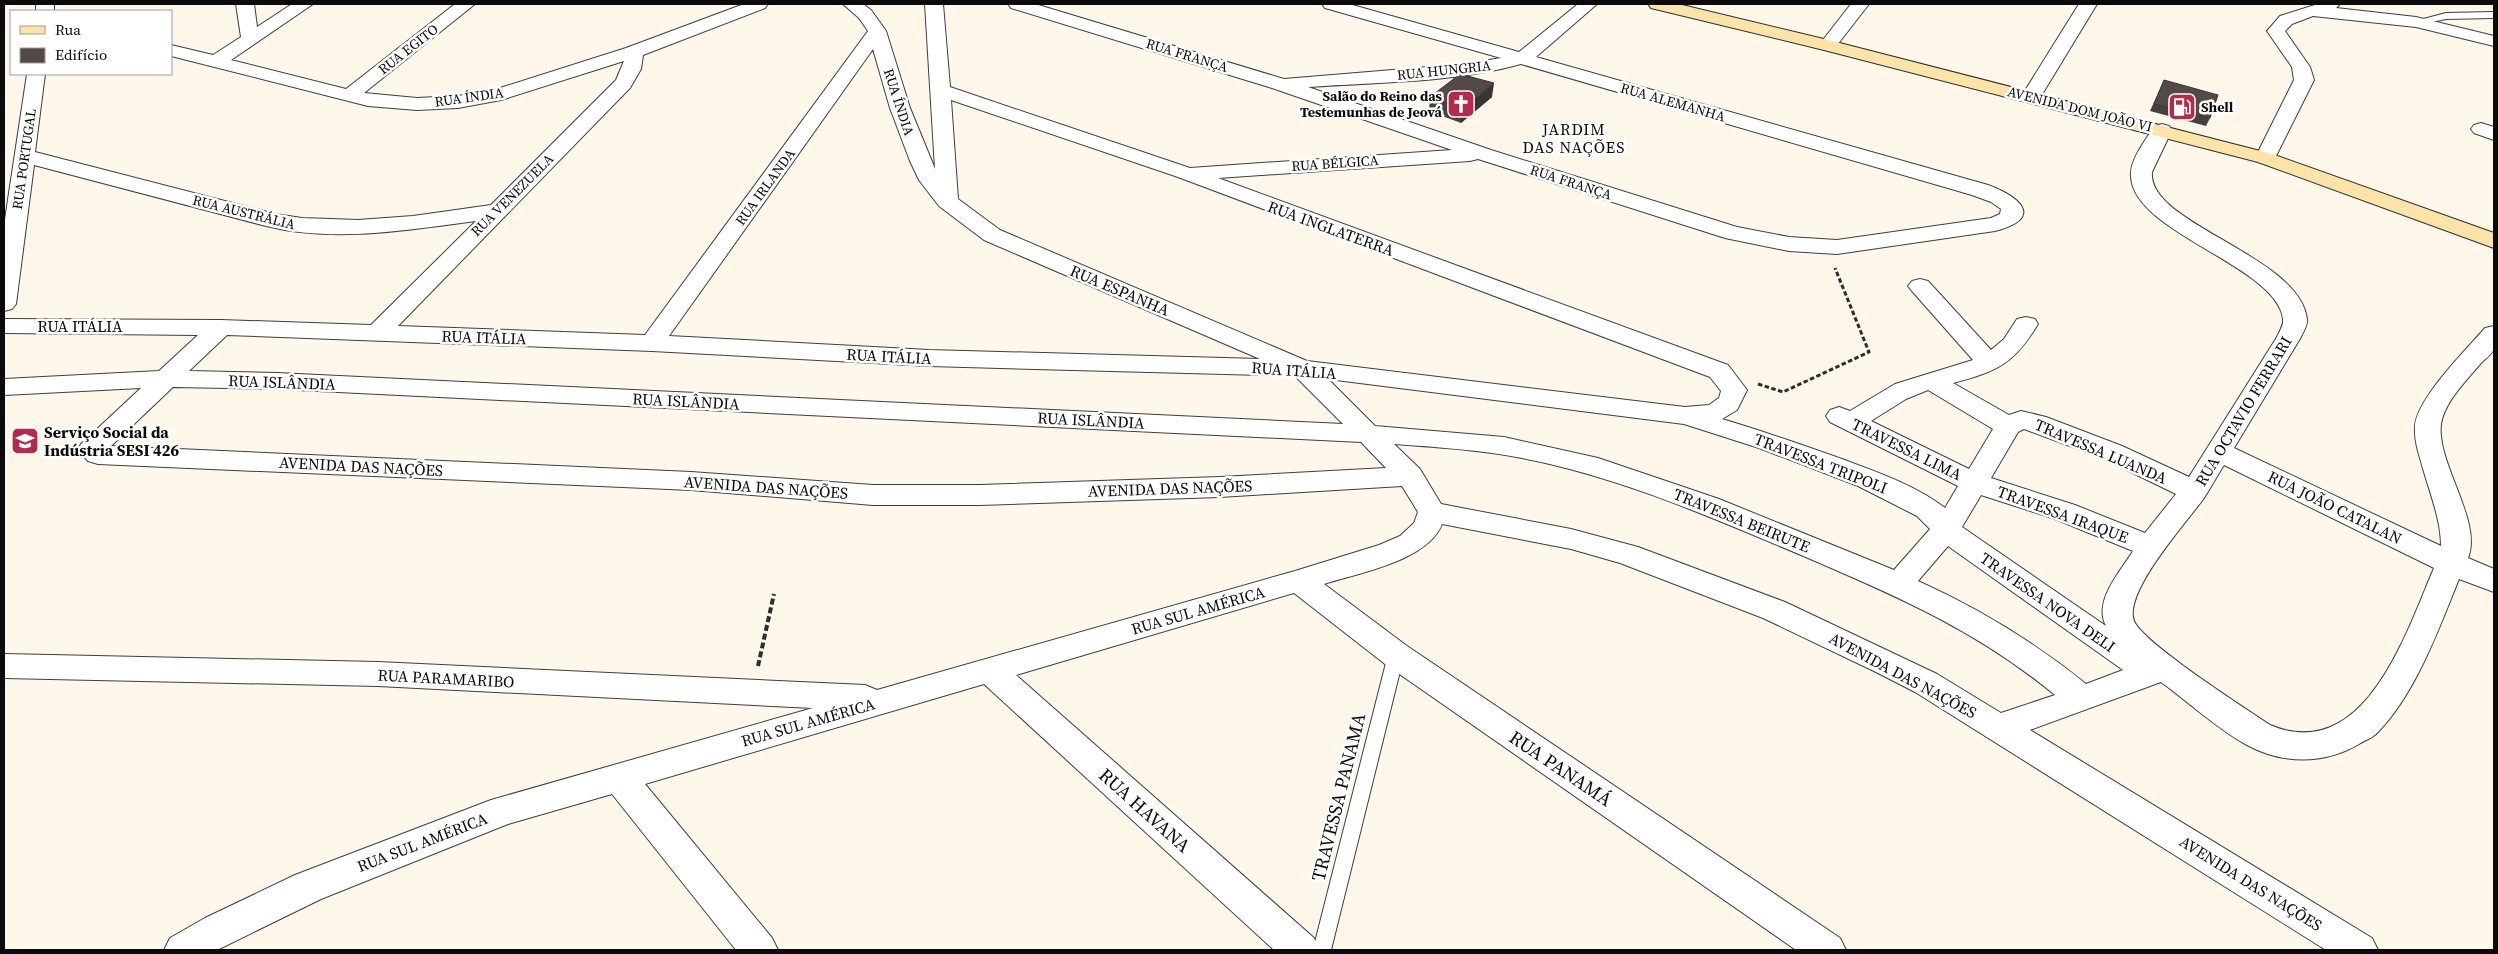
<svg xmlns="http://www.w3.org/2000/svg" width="2498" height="954" viewBox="0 0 2498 954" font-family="'Source Serif 4',serif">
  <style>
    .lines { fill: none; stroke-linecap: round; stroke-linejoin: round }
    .lane-casing { stroke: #3e3e3e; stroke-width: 2 }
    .street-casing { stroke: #3e3e3e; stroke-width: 2 }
    .secondary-casing { stroke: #2d2d2d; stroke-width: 2 }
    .path-far1 { stroke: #2d2d2d; stroke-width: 3; stroke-dasharray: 4.5 2.5; stroke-linecap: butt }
    .path { stroke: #2d2d2d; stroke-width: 4; stroke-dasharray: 6 3; stroke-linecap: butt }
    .lane { fill: #fff; fill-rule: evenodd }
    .street { fill: #fff; fill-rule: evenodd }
    .secondary { fill: #fce4a8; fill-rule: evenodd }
    .wall { fill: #47403e }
    .shaded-wall { fill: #3a3432 }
    .building { fill: #534a48; stroke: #3a3432 }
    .labels { text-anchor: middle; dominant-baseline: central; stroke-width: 5; stroke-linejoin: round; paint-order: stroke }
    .far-street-label { font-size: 14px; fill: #0b0b0b; stroke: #fff }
    .far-poi-label { font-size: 14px; font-weight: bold; fill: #0b0b0b; stroke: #fff; text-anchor: end }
    .far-quarter-label { font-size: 16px; letter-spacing: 1px; fill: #0b0b0b; stroke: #fff }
    .street-label { font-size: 16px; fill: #0b0b0b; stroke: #fff }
    .poi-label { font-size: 16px; font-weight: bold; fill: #0b0b0b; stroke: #fff; text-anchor: start }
    .near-street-label { font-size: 19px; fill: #0b0b0b; stroke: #fff }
  </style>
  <rect width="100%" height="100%" fill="#fef7ea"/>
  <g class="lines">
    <defs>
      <path id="lane" d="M2494,12V18L2446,19L2416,25L2412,22L2446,13Z
        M1396,649L1402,651L1404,655L1331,950H1313L1388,655L1390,651Z"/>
      <path id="street" d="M36,4H54V11H36Z
        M236,4H254L257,27L292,4H313L231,60L346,89L455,4H475L364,93L417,98L458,96L497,89L626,48L744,4H768L765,8L643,55L641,69L630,88L398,326L645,335L868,31L859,18L843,4H863L871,10L886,31L910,108L935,169L925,4H943L950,87L1190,168L1452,150L1272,88L1011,8L1008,4H1035L1284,79L1465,64L1501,58L1325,8L1322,4H1349L1519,52L1578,4H1597L1536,57L1988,185C2020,197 2045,218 1995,231L1837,254L1789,251L1725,238L1478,159L1470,161L1218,178L1728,365L1747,390L1737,410L1722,419C1763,431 1802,445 1842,459C1877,472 1915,485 1945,508L1958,486L1830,422L1826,416L1830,410L1839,407L1850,411L1895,384L1973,360L1912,291L1908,286L1912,281L1920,279L1928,281L1991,350L2004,339L2017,319L2026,317L2035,319L2038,324C2014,364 1998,371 1953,383L2009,415L2021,411L2046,417L2122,446L2189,477L2277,337C2279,332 2284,325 2283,319C2277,266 2134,233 2131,177C2129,161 2146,139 2155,126L2162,124L2169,126L2172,130L2152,172C2147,224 2299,255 2307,319C2308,325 2303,332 2301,337L2234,448L2441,546C2441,521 2431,496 2424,472C2420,457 2414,442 2415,427C2416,399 2467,349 2485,328L2494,326C2494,332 2496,343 2494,349C2492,354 2485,359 2481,363C2467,380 2445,401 2441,424C2436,463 2483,521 2468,558L2494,569V592L2459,579C2439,628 2416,693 2378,732C2373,738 2365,740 2359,744C2324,765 2282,764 2247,745C2219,730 2187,701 2161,682L2030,730L2372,938L2378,950H2326L1915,692L1876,672L1763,618L1620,563L1571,549L1442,524C1428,561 1358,573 1324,584L1407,646L1840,938L1846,950H1796L1385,664L1294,593L1016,675L1314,938L1320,950H1274L984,684L645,784L772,938L778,950H736L612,794L508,824L321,899L217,950H164L170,938L205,918L295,875L491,800L813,708L378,686L4,678V654L378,662L865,685L877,690L1295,571L1379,545L1400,536L1414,523L1418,512L1402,486L1220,497L980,505H873L691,490L98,464L88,461L78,450L81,444L141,388L4,395V379L159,371L198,335L4,333V319L221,320L371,325L476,221C407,230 334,243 266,226L34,165L16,304L12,309L4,311V226L27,74H45L35,152L275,214L302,218L358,220L413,216L491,205L616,80L624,61L501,100L458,108L417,110L368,106L171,56V45L213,55L241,37ZM873,49L890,108L910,161L919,180L939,206L984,240L1260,359L929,350L669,336ZM1521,64L1972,195L1991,202L2001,209L2000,214L1991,218L1837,240L1789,237L1737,227L1491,150L1308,87C1378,82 1453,83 1521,64ZM951,100L1178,177L1710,377L1721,391L1719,398L1709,405L1685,407L1307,361L1000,230L958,199ZM227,335L652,351L929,366L1295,376L1343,424L277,373L189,371ZM1328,379L1684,424L1759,448L1858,486L1917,516L1930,529L1894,570L1719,499L1598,458L1504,437L1375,426ZM173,387L277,389L1361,442L1386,468L1220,477L980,485H873L691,472L111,446ZM1928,390L1993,429L1969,469L1871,421L1906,399ZM2024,429L2102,458L2176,494L2145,533L2075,505L1991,478L2018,432ZM1394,444C1437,447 1480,450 1522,458C1621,477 1715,519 1808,558C1897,596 1979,632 2055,695L2001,713L1937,674L1785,602L1638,547L1571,529L1441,504L1420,469ZM2224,465L2434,568C2406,633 2365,765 2270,725C2245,708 2143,643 2134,621C2123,592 2187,522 2204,498C2211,487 2217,476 2224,465ZM1981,495L2055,519L2133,551C2120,572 2093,601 2106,626L1962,527ZM1948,546L2123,670L2086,684C2034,642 1980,609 1918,581Z
        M1851,4H1869L1834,49H1822L1819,45Z
        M2079,4H2097L2038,101H2024L2021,97Z
        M2318,4H2340L2336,8L2416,17L2494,36V46L2416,27L2313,16L2292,24L2285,31L2310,67L2314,80L2275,158L2272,162L2265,164L2258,162L2255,158L2294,80L2292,67L2267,31L2280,16Z
        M2481,123L2494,127V140L2474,133L2471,129L2474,125Z"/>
      <path id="secondary" d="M1648,4H1678L1828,40L2272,154L2494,233V248L2258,162L1824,50L1651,8Z"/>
    </defs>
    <use href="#lane" class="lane-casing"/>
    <use href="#street" class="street-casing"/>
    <use href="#secondary" class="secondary-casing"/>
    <path class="path-far1" d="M1758,384L1783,392L1869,352L1835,268"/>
    <path class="path" d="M758,666L774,594"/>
    <use href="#lane" class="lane"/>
    <use href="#street" class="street"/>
    <use href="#secondary" class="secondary"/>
  </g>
  <path class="wall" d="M2164,80L2210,118L2206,126L2150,111Z
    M1430,97H1492L1461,123L1429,111Z"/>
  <path class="shaded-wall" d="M1494,83L1492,97L1461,123L1463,109Z"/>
  <path class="building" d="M1460,74L1494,83L1463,109L1430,97Z
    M2164,80L2218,95L2210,118L2154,104Z"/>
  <defs>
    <symbol id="church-square" viewBox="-11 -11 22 22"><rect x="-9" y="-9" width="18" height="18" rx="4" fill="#b52a48" stroke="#fff"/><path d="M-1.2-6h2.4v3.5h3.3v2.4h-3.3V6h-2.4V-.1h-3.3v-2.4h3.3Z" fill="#fff"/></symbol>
    <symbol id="fuel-square" viewBox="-11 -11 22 22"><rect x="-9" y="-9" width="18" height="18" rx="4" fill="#b52a48" stroke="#fff"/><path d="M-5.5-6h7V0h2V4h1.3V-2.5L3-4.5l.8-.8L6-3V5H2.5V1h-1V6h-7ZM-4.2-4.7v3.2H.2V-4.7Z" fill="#fff"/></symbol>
    <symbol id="school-square" viewBox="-11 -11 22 22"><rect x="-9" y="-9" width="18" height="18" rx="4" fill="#b52a48" stroke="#fff"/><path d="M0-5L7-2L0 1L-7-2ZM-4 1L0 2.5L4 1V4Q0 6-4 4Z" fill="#fff"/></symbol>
  </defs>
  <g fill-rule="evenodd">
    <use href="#church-square" x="1445" y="88" width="32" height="32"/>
    <use href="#fuel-square" x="2166" y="91" width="32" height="32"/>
    <use href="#school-square" x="9" y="425" width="32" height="32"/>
  </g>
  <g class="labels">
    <g class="far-street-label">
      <text transform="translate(408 49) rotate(-38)">RUA EGITO</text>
      <text transform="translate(1187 55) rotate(17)">RUA FRANÇA</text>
      <text transform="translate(1444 70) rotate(-6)">RUA HUNGRIA</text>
      <text transform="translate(469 97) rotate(-8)">RUA ÍNDIA</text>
      <text transform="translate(899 102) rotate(72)">RUA ÍNDIA</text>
      <text transform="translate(1673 102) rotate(16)">RUA ALEMANHA</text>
      <text transform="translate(2080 109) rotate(14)">AVENIDA DOM JOÃO VI</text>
      <text transform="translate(24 159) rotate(-82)">RUA PORTUGAL</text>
      <text transform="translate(1335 163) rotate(-4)">RUA BÉLGICA</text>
      <text transform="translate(1571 182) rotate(18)">RUA FRANÇA</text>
      <text transform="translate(765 187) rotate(-54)">RUA IRLANDA</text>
      <text transform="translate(512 195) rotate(-45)">RUA VENEZUELA</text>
      <text transform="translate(244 212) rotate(14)">RUA AUSTRÁLIA</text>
    </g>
    <g class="far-poi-label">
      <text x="1442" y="96">Salão do Reino das<tspan x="1442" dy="16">Testemunhas de Jeová</tspan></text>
      <text x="2201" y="107" text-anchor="start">Shell</text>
    </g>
    <g class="far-quarter-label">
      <text x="1574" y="129">JARDIM<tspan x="1574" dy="18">DAS NAÇÕES</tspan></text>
    </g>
    <g class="street-label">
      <text transform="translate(1331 228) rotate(20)">RUA INGLATERRA</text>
      <text transform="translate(1120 290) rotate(23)">RUA ESPANHA</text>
      <text x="80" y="326">RUA ITÁLIA</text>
      <text transform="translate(484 337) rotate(2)">RUA ITÁLIA</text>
      <text transform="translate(889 356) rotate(3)">RUA ITÁLIA</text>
      <text transform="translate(1294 370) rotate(4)">RUA ITÁLIA</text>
      <text transform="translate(282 382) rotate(2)">RUA ISLÂNDIA</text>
      <text transform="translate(686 401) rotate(3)">RUA ISLÂNDIA</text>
      <text transform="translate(2243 411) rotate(-59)">RUA OCTAVIO FERRARI</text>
      <text transform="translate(1091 420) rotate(3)">RUA ISLÂNDIA</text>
      <text transform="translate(1907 449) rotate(26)">TRAVESSA LIMA</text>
      <text transform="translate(2101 451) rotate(23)">TRAVESSA LUANDA</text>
      <text transform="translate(1821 463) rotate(21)">TRAVESSA TRIPOLI</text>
      <text transform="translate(361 466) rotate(3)">AVENIDA DAS NAÇÕES</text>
      <text transform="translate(766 487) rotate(4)">AVENIDA DAS NAÇÕES</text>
      <text transform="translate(1170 488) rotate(-2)">AVENIDA DAS NAÇÕES</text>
      <text transform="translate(2335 507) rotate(26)">RUA JOÃO CATALAN</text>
      <text transform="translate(2063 514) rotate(20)">TRAVESSA IRAQUE</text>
      <text transform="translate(1742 520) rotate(22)">TRAVESSA BEIRUTE</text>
      <text transform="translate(2048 602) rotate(35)">TRAVESSA NOVA DELI</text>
      <text transform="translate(1198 610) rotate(-16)">RUA SUL AMÉRICA</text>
      <text transform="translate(1903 675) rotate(28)">AVENIDA DAS NAÇÕES</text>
      <text transform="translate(446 678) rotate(3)">RUA PARAMARIBO</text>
      <text transform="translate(808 722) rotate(-16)">RUA SUL AMÉRICA</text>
      <text transform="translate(422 842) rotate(-21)">RUA SUL AMÉRICA</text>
      <text transform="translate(2251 883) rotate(32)">AVENIDA DAS NAÇÕES</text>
    </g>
    <g class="poi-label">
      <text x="44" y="432">Serviço Social da<tspan x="44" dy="18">Indústria SESI 426</tspan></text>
    </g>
    <g class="near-street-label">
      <text transform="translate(1561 768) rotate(34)">RUA PANAMÁ</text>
      <text transform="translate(1338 797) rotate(-76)">TRAVESSA PANAMA</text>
      <text transform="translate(1145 810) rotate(42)">RUA HAVANA</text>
    </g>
  </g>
  <rect width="2498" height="954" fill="none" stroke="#0b0b0b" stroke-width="10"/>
  <rect x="10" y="10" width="162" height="65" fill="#ffffff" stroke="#9d9d9d"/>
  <rect x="20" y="26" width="25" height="8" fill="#fce4a8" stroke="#9d9d9d"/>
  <text x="55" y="35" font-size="15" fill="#0b0b0b">Rua</text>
  <rect x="20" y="48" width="25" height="15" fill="#534a48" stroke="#9d9d9d"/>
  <text x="55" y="60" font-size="15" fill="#0b0b0b">Edifício</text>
</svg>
